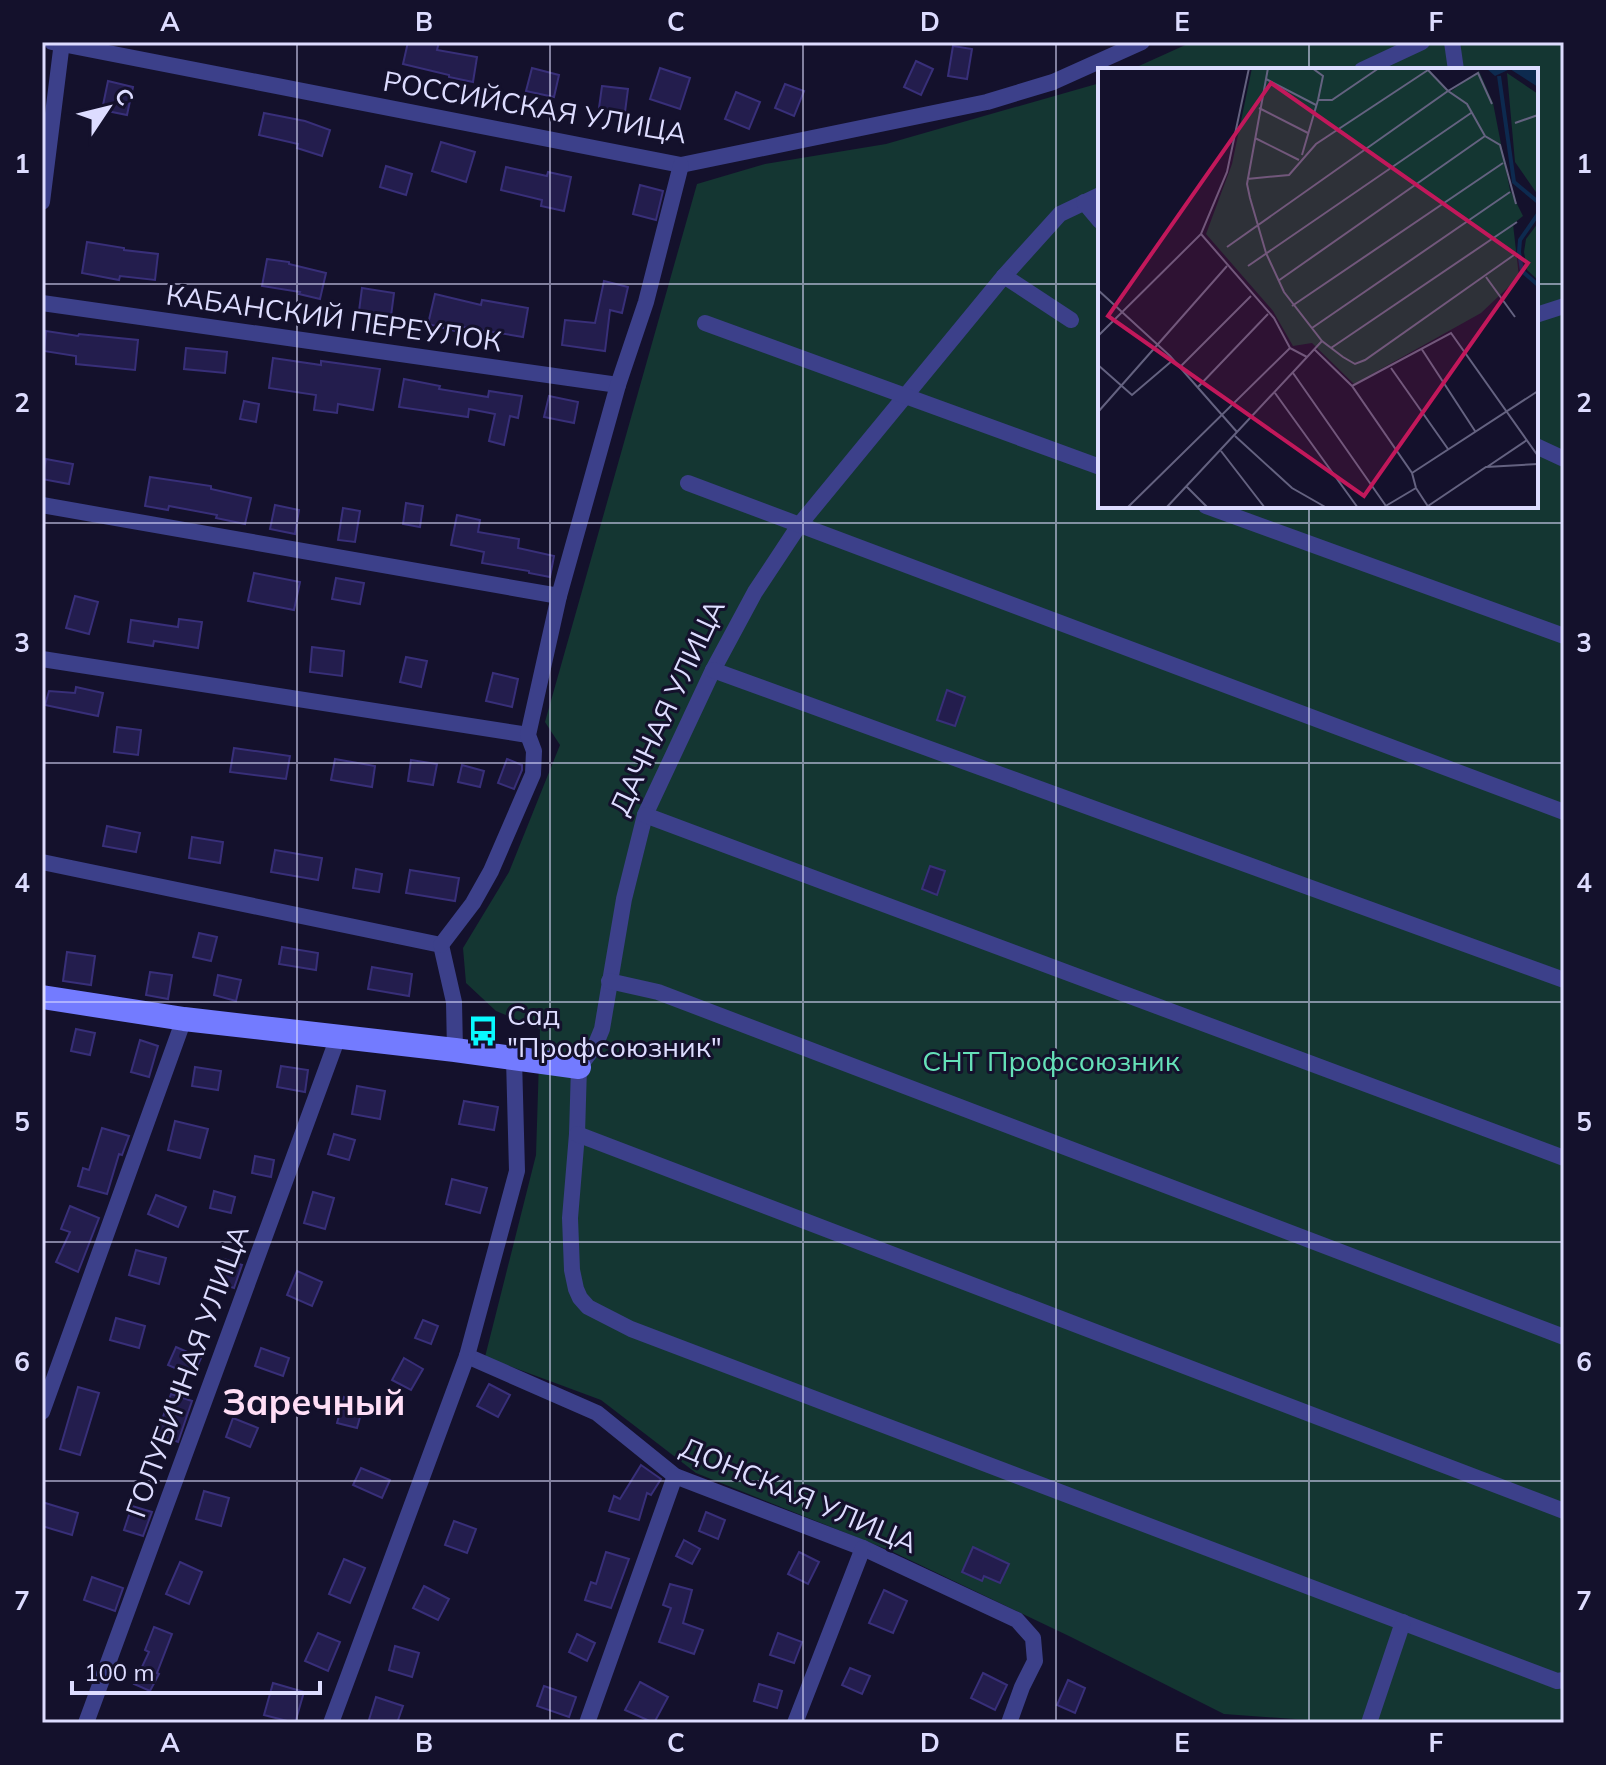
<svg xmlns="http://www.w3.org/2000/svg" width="1606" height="1765" font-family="Mulish,sans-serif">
<rect width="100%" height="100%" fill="#14112c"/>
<polygon fill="#143632" points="1192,42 1564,42 1564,1717 1558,1723 1351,1723 1224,1714 1071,1637 891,1551 696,1473 601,1400 485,1357 536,1155 540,1029 496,1011 466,983 463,948 509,872 560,745 545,722 697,184 765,164 886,144 1100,83 1100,506 1536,506 1536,70 1130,70"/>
<g fill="#231d4d" stroke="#382f79" stroke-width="2">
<polygon points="408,42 439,42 437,50 477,57 473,82 449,77 449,75 403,64"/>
<polygon points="953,46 972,49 967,79 948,76"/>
<polygon points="916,61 933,69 921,95 904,87"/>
<polygon points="532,68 559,75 554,97 526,91"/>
<polygon points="660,68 690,78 680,109 650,99"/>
<polygon points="108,81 133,87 127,115 102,110"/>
<polygon points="785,84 804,91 794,116 775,108"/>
<polygon points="602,86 628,89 625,112 599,108"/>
<polygon points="736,92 760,102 749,129 725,119"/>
<polygon points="264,113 305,121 330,130 322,156 297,148 298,144 259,135"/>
<polygon points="441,142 475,152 466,182 432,171"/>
<polygon points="386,166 412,174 406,195 380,187"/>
<polygon points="506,167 547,176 548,172 571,177 564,211 541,206 542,200 501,190"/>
<polygon points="640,185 663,191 656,220 633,214"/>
<polygon points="87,242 124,248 124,250 158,254 155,280 120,276 119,280 82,273"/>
<polygon points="267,259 289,262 289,264 326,273 320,299 299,294 300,292 262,286"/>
<polygon points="604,281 628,287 622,313 610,310 605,351 562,345 565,320 595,323"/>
<polygon points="362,288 394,293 391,316 359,311"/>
<polygon points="435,294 481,305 482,300 528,308 523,337 457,326 455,331 428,324"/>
<polygon points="46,331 78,336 79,334 138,340 135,370 76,364 76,356 44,351"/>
<polygon points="186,348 227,352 225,373 184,369"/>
<polygon points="273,358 321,365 321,361 380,369 373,410 338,404 337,413 314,410 316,395 269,388"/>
<polygon points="404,379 440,386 439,389 488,397 489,391 522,396 518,418 510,416 504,445 489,441 495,414 469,409 468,417 399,407"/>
<polygon points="549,396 578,402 574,423 544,417"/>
<polygon points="244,401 259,404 256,422 240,419"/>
<polygon points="46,459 73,464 69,484 42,479"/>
<polygon points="150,477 211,486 211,489 251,498 245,524 216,518 217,515 169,506 168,510 145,506"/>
<polygon points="406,503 423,506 420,527 403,524"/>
<polygon points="275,505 299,510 295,534 270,529"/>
<polygon points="343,508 360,511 355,542 338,540"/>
<polygon points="457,515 480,520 478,532 519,539 518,548 554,556 550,577 529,573 529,571 482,563 484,552 451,545"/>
<polygon points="254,573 300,582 294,610 248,601"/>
<polygon points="336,578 364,583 360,604 332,599"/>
<polygon points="75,596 98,602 89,634 66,628"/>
<polygon points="179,619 202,622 198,648 154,641 153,646 128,642 131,620 178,627"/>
<polygon points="312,647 344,651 342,676 310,672"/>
<polygon points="406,657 427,661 421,687 400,682"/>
<polygon points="493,673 518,679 512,707 486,701"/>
<polygon points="76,687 103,693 98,716 45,705 49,691 75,693"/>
<polygon points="947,690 965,697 955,726 937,720"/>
<polygon points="117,727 141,730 138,755 114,752"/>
<polygon points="234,748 290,756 286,779 230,772"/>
<polygon points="335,759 375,766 372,787 331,780"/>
<polygon points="507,759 522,765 522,770 514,789 498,783"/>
<polygon points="411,760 437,764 433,785 408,781"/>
<polygon points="462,765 484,771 480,787 458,782"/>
<polygon points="107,826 140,833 136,852 103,846"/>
<polygon points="192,837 223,842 220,863 189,858"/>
<polygon points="275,850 322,858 318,880 271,872"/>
<polygon points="930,866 945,871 937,895 922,889"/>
<polygon points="356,869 382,874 379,892 353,888"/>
<polygon points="410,870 459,878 455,901 406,893"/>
<polygon points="199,933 217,937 211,961 193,957"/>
<polygon points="282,947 318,953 316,970 279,964"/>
<polygon points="67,952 95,956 91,985 63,981"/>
<polygon points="372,967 412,974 409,996 368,989"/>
<polygon points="150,972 172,975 168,999 146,995"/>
<polygon points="218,975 241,980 236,1001 214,995"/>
<polygon points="76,1029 95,1033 90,1055 71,1051"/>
<polygon points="140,1040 158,1046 149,1077 131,1072"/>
<polygon points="281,1066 308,1070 305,1092 277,1087"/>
<polygon points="195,1067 221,1071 218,1090 192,1086"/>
<polygon points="357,1086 385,1091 380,1119 352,1114"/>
<polygon points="464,1101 498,1107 494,1130 459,1124"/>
<polygon points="175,1121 208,1129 200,1158 168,1150"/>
<polygon points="102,1128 129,1136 122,1155 119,1154 107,1194 78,1186 83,1168 89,1170"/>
<polygon points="334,1134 355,1140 349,1160 328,1154"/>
<polygon points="255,1156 274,1160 271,1177 252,1173"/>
<polygon points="452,1179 487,1188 480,1213 446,1204"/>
<polygon points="214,1191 235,1197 231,1213 210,1208"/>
<polygon points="313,1192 334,1198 325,1229 304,1223"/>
<polygon points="156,1195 186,1207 178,1227 148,1214"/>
<polygon points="70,1206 99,1218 78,1272 56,1262 70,1232 61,1229"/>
<polygon points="136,1250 166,1258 159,1284 129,1275"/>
<polygon points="224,1259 242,1265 234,1288 216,1282"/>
<polygon points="297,1271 322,1282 312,1306 287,1295"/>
<polygon points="116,1318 145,1326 139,1348 110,1340"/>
<polygon points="423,1320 438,1326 431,1344 415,1338"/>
<polygon points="176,1347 201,1358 193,1376 168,1365"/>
<polygon points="261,1348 289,1358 283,1376 255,1366"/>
<polygon points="404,1358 423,1369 411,1390 392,1380"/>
<polygon points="489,1384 510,1395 498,1417 477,1406"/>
<polygon points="78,1387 99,1393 80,1455 60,1449"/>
<polygon points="171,1394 192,1401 178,1442 157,1434"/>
<polygon points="344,1397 364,1403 357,1428 337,1423"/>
<polygon points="233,1418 258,1428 250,1447 226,1437"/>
<polygon points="641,1465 661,1479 651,1495 647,1493 639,1520 609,1511 614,1496 620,1499"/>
<polygon points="361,1468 390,1480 382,1498 353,1485"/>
<polygon points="204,1491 229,1498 221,1526 196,1519"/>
<polygon points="42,1502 78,1513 72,1535 42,1526"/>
<polygon points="132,1506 152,1512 143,1536 124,1530"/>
<polygon points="706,1512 725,1520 718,1539 699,1531"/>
<polygon points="454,1521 476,1529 467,1553 445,1545"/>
<polygon points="684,1540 700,1549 692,1564 676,1556"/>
<polygon points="973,1547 1009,1564 1000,1583 984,1576 982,1581 962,1572"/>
<polygon points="606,1552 629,1559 611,1608 585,1600 591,1582 596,1584"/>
<polygon points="799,1552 819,1562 808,1584 788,1574"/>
<polygon points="344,1559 365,1568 350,1603 329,1594"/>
<polygon points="180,1562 202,1572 189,1604 166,1594"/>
<polygon points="92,1577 123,1588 115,1611 84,1600"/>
<polygon points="670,1584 692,1590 683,1623 703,1630 694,1654 659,1642 671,1608 663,1605"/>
<polygon points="424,1586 449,1599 438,1620 413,1608"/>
<polygon points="884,1590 907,1601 893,1633 869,1623"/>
<polygon points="154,1627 172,1634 157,1673 159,1674 150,1691 134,1684 149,1652 145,1650"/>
<polygon points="318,1633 340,1642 328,1671 305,1661"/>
<polygon points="778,1633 802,1642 794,1663 770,1655"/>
<polygon points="577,1634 595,1643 587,1661 569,1652"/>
<polygon points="395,1646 419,1653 412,1677 389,1670"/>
<polygon points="850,1668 870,1676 862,1694 842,1685"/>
<polygon points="983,1673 1007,1685 995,1710 971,1698"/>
<polygon points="1068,1680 1085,1688 1075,1713 1057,1705"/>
<polygon points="640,1682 668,1697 654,1723 625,1710"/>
<polygon points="273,1683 304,1692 295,1723 264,1715"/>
<polygon points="759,1684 782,1691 777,1708 754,1701"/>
<polygon points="544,1686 576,1697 569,1717 537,1706"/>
<polygon points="376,1697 403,1706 397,1723 368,1723"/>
</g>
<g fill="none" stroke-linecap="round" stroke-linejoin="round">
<g stroke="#3c408a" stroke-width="16">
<polyline points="52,42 681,165 987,102 1053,82 1142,42"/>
<polyline points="1452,42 1456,70"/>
<polyline points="1362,70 1422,42"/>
<polyline points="1100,195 1060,214 1004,276 800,524 755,592 713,670 645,815 624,899 602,1029 595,1046 579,1067 577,1134 570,1218 572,1270 576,1289 580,1298 588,1307 631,1329 1557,1681 1564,1680"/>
<polyline points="42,202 62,42"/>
<polyline points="1084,202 1100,221"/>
<polyline points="1004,276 1071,320"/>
<polyline points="42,303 618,385"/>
<polyline points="1536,315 1564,306"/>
<polyline points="705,323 1100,467"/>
<polyline points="1536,446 1564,459"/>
<polyline points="688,483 1564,812"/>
<polyline points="42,505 559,596"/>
<polyline points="1206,506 1564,636"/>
<polyline points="42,659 528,735"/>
<polyline points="713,670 1564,980"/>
<polyline points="645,815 1564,1158"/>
<polyline points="42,862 441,945 454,1002 455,1050"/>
<polyline points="441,945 473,903 491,871 533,774 534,751 528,735 559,596 618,385 646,302 681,165"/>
<polyline points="609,981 658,992 1564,1337"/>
<polyline points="577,1134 1564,1511"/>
<polyline points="467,1356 597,1413 675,1476 863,1548 1017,1620 1033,1638 1035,1661 1022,1687 1009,1723"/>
<polyline points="42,1412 184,1019"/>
<polyline points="86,1723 338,1037"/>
<polyline points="331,1723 467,1356 517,1171 514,1059"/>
<polyline points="587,1723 675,1476"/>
<polyline points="795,1723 863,1548"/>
<polyline points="1369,1723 1403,1622"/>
</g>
<polyline stroke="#737bff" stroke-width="24" points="42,997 184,1019 455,1050 579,1067"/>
</g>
<path fill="none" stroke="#dddcff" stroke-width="2" stroke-opacity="0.55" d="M 297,42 L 297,1723M 550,42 L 550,1723M 803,42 L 803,1723M 1056,42 L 1056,1723M 1309,42 L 1309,70M 42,284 L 1100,284M 1536,284 L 1564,284M 1309,506 L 1309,1723M 42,523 L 1564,523M 42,763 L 1564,763M 42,1002 L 1564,1002M 42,1242 L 1564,1242M 42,1481 L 1564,1481"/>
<defs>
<g id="bus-bare" transform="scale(2.4)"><path d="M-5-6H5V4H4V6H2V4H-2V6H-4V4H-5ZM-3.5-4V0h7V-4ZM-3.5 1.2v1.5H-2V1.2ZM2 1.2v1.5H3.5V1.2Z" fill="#08faff" stroke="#14112c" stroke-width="2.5" paint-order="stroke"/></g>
</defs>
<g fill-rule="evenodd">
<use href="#bus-bare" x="483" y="1031"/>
</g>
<g text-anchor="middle" stroke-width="6" stroke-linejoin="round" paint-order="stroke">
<g font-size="28" fill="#dddcff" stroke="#14112c">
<text transform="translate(535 107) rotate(10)" y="10">РОССИЙСКАЯ УЛИЦА</text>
<text transform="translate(334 318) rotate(8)" y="10">КАБАНСКИЙ ПЕРЕУЛОК</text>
<text transform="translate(667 707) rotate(-65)" y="10">ДАЧНАЯ УЛИЦА</text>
<text transform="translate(187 1371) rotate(-70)" y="10">ГОЛУБИЧНАЯ УЛИЦА</text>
<text transform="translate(799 1495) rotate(23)" y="10">ДОНСКАЯ УЛИЦА</text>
</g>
<g font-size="28" fill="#dddcff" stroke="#14112c" text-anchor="start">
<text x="507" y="1025">Сад<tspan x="507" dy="32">"Профсоюзник"</tspan></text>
</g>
<g font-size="28" fill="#65e1b8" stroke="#14112c">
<text x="1051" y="1071">СНТ Профсоюзник</text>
</g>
<g font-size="36" font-weight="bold" fill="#ffdef6" stroke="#14112c">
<text x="314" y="1415">Заречный</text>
</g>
</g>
<g transform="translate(1098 68)">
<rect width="440" height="440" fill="#14112c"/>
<path d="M 154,0 L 329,0 L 352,24 L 381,3 L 395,35 L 412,122 L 425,148 L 415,156 L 421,209 L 383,245 L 256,316 L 214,275 L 195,278 L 175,243 L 108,166 L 134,96 ZM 409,5 L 440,26 L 440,127 L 417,94 ZM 440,155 L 440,212 L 429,202 L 426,184 L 428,171 Z" fill="#143632"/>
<path d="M 388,0 L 440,0 L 440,19 L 412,1 L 397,8 Z" fill="#0d2a4f"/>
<path fill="none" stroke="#0d2a4f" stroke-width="4" d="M 401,8 L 416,114 L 440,134M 440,146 L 422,172 L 421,184 L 424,203 L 440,217"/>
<path fill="none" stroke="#646280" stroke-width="2" d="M 170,0 L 149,116 L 152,130 L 168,185 L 186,224 L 224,273 L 245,289 L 257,296 L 267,292 L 416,187M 214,0 L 225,8 L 220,32M 329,1 L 350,23 L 380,5 L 394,36M 168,11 L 218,37M 161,40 L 210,65M 417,55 L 440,47M 157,70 L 201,92M 204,87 L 220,32 L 234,32 L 281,0M 149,111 L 191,107 L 218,76 L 330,2M 103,166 L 176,250 L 192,280M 129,179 L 350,23 L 369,36 L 387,68 L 402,77 L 418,136M 150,198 L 373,45M 388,209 L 417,249M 180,213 L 387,68M 0,222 L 72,288 L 139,364M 194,238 L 405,95M 214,260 L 412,124M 0,268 L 103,166 L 129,104 L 151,0M 233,280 L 419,154M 323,280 L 377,363M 216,281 L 254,318 L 314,405 L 318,420M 0,297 L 34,327 L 75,292M 81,300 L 153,228M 293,300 L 350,381M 195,305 L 288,438M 254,318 L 353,265 L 440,388M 100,319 L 170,246M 177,325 L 260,440M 0,344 L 129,198M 137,368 L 194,420 L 229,440M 123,383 L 167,440M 389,399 L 429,372M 314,405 L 440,323M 88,418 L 110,440M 330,438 L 388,399 L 440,396M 286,439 L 318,420 L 331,440M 29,440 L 192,280 L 209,289M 68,440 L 224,273"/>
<path fill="#c2185b" fill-opacity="0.15" stroke="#c2185b" stroke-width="4" d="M 173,15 L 430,195 L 266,428 L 10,248 Z"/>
<rect width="440" height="440" fill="none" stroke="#dddcff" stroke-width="4"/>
</g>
<rect width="1606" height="1765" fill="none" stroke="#14112c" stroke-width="88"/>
<g transform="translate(108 108) rotate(55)" stroke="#14112c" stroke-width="6" paint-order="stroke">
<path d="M0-6L14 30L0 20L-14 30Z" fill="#dddcff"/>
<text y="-12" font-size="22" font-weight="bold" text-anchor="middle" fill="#dddcff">С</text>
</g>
<path d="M72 1681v12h248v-12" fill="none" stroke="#dddcff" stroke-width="4"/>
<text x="84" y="1681" font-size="24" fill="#dddcff" stroke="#14112c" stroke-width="6" paint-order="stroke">100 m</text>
<rect x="44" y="44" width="1518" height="1677" fill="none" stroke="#dddcff" stroke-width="3"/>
<g font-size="26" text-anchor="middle" font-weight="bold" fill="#dddcff">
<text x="170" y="31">A</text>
<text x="424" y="31">B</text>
<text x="676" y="31">C</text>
<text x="930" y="31">D</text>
<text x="1182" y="31">E</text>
<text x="1436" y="31">F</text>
<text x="22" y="173">1</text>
<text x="1584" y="173">1</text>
<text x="22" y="412">2</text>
<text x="1584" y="412">2</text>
<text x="22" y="652">3</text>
<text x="1584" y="652">3</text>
<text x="22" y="892">4</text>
<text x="1584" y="892">4</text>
<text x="22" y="1131">5</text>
<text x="1584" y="1131">5</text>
<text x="22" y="1371">6</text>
<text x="1584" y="1371">6</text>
<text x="22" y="1610">7</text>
<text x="1584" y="1610">7</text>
<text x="170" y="1752">A</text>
<text x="424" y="1752">B</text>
<text x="676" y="1752">C</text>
<text x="930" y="1752">D</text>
<text x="1182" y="1752">E</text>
<text x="1436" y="1752">F</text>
</g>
</svg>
